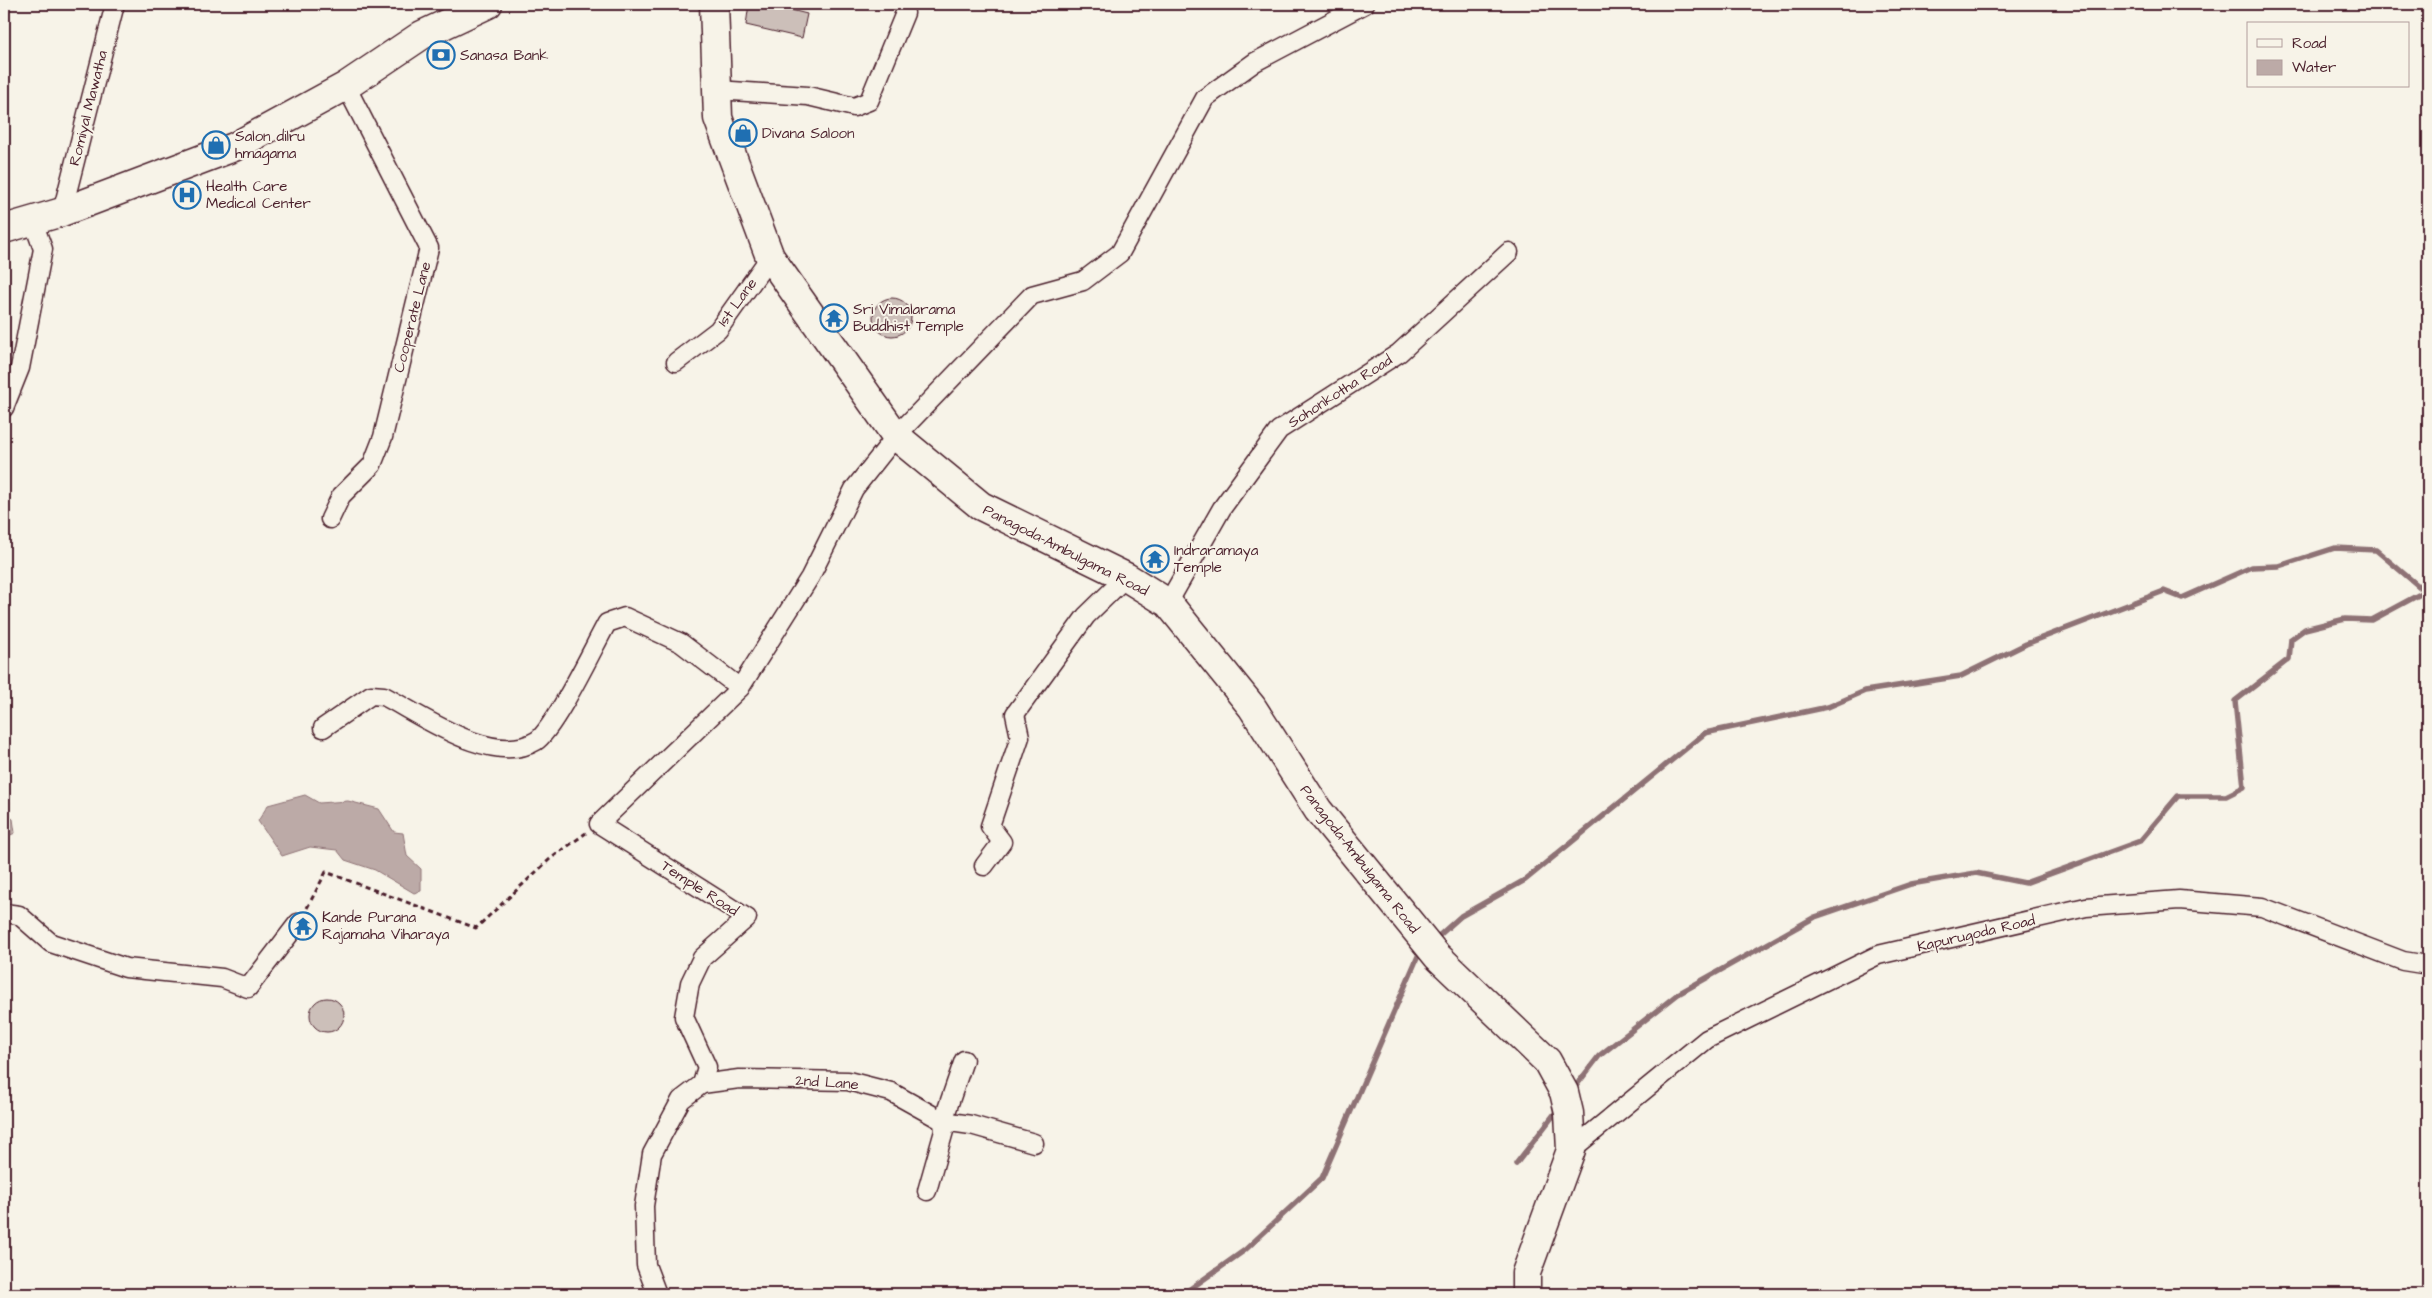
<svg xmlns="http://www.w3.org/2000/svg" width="2432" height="1298" font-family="'Architects Daughter',sans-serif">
<rect width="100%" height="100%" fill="#f7f3e8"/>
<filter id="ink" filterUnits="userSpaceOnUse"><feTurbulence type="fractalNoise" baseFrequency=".02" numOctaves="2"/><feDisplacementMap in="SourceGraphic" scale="10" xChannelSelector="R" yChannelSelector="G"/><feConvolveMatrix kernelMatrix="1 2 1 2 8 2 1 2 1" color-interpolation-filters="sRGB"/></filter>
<g filter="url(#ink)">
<g fill="#bcaaa7" stroke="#8e7275">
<polygon points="305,795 319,803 348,801 379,809 394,832 403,833 407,856 421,869 421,891 414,893 375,870 345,860 337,850 310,847 282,856 258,821 268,805"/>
<polygon points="4,802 10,802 4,814 13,819 15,833 4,838"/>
</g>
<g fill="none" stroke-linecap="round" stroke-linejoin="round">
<g stroke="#8e7275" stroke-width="5.5">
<polyline points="1433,941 1461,916 1525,880 1705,733 1828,707 1865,691 1961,676 2026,644 2164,591 2182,598 2252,567 2279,566 2335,548 2376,550 2428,594"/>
<polyline points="1572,1091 1599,1056 1678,994 1815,917 1911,884 1976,873 2025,883 2140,841 2178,796 2226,796 2244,787 2235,701 2289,659 2291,639 2305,629 2345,619 2372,620 2424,592"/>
<polyline points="1516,1164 1559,1108"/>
<polyline points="1183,1294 1245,1250 1322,1178 1418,956 1423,951"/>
</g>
</g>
<g fill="#ccbfb9" stroke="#4a1f2b">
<polygon points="749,4 767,4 807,14 802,38 746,25"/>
<circle cx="892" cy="317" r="19"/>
<circle cx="327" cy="1015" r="17"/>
</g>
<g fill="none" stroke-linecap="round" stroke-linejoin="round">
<g stroke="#4a1f2b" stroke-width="21">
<g id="minor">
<polyline points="717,90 808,96 854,107 869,101 905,13"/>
<polyline points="62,212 115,4"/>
<polyline points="676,362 718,330 770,257"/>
<polyline points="4,408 20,368 43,249 32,219"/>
<polyline points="330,519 341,496 372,465 383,437 429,248 346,86"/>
<polyline points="1168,603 1222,508 1279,430 1399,353 1509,252"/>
<path d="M 323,728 L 371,695 L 384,696 C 422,716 493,767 536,741 C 554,730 594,646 607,623 L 625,617 L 681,643 L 740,688"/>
<polyline points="984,866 1002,842 990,826 1020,737 1015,714 1086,616 1126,577"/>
<polyline points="4,913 19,915 51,943 126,968 222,978 248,988 298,923"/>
<polyline points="702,1084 739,1079 848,1081 891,1092 943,1121 971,1125 1034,1143"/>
<polyline points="1571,1150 1707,1039 1878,955 2086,907 2179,900 2262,907 2403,961 2428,965"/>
<polyline points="927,1191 944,1131 943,1121 964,1060"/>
<polyline points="657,1294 646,1265 644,1206 652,1154 681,1100 702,1084 707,1067 684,1017 690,983 702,958 747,918 599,824 740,688 810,577 854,489 896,436 1032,295 1083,281 1120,253 1205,98 1255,62 1365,4"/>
</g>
</g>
<g stroke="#4a1f2b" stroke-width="31">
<g id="primary">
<polyline points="714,4 718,118 770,257 896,436 981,506 1126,577 1168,603 1252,707 1318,810 1437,956 1547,1061 1564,1092 1569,1113 1571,1150 1526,1273 1526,1294"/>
<polyline points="4,229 62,212 234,147 346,86 422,35 488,4"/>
</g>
</g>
<polyline stroke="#4a1f2b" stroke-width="3" stroke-dasharray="5 4" stroke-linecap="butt" points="307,908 326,872 476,928 550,859 586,833"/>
<use href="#minor" stroke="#f7f3e8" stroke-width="18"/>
<use href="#primary" stroke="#f7f3e8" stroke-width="28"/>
</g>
</g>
<defs>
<g id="bank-ring" transform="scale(1.4375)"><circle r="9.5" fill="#f7f3e8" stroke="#1f6fb2" stroke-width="1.5"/><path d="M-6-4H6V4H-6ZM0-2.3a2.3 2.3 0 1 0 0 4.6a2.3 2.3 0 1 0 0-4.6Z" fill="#1f6fb2"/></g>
<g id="shop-ring" transform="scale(1.4375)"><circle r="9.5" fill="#f7f3e8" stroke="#1f6fb2" stroke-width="1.5"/><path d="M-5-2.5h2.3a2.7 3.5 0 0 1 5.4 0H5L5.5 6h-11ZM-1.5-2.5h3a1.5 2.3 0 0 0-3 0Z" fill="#1f6fb2"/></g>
<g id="hospital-ring" transform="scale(1.4375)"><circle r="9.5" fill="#f7f3e8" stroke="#1f6fb2" stroke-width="1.5"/><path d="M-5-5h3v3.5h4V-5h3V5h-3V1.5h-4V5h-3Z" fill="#1f6fb2"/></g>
<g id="temple-ring" transform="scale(1.4375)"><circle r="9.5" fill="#f7f3e8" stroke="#1f6fb2" stroke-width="1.5"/><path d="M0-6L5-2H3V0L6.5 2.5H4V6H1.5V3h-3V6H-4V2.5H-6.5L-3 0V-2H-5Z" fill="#1f6fb2"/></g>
</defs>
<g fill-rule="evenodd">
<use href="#bank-ring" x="441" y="55"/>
<use href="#shop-ring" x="743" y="133"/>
<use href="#shop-ring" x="216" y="145"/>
<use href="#hospital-ring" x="187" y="195"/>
<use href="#temple-ring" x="834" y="318"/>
<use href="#temple-ring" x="1155" y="559"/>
<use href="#temple-ring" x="303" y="926"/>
</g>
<g text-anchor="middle" stroke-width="4" stroke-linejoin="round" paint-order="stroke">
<g font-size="15" fill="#4a1f2b" stroke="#f7f3e8" text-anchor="start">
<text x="460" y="60">Sanasa Bank</text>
<text x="762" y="138">Divana Saloon</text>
<text x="235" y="141">Salon dilru<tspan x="235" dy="17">hmagama</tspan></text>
<text x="206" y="191">Health Care<tspan x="206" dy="17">Medical Center</tspan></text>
<text x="853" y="314">Sri Vimalarama<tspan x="853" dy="17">Buddhist Temple</tspan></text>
<text x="1174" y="555">Indraramaya<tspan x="1174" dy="17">Temple</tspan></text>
<text x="322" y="922">Kande Purana<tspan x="322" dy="17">Rajamaha Viharaya</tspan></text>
</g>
<g font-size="15" fill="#4a1f2b" stroke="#f7f3e8">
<text transform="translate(88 108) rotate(-76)" y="5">Romiyal Mawatha</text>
<text transform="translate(737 302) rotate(-54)" y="5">1st Lane</text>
<text transform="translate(412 317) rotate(-76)" y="5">Cooperate Lane</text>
<text transform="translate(1340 391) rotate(-33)" y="5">Sohonkotha Road</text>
<text transform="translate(1066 550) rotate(27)" y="5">Panagoda-Ambulgama Road</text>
<text transform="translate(1360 859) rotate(52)" y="5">Panagoda-Ambulgama Road</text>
<text transform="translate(700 888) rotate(33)" y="5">Temple Road</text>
<text transform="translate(1976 933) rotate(-13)" y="5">Kapurugoda Road</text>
<text transform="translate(827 1082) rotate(4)" y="5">2nd Lane</text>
</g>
</g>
<rect width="2432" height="1298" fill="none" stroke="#f7f3e8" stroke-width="20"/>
<rect x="10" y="10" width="2412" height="1278" fill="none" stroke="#4a1f2b" stroke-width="2" filter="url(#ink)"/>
<rect x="2247" y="22" width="162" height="65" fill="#f7f3e8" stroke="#b29e9c"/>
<rect x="2257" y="39" width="25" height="8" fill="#f7f3e8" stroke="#b29e9c"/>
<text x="2292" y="48" font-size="15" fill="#4a1f2b">Road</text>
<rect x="2257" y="60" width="25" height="15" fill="#bcaaa7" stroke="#b29e9c"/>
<text x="2292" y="72" font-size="15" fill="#4a1f2b">Water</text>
</svg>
